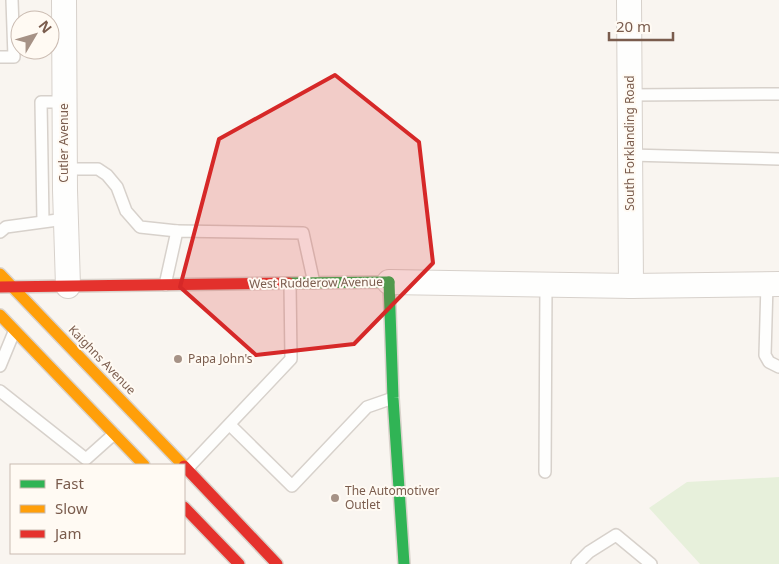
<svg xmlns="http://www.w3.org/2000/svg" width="779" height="564" font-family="'Noto Sans',sans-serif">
<rect width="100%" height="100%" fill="#f9f5f0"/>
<polygon fill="#e7f0db" points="779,477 779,564 700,564 649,508 687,482"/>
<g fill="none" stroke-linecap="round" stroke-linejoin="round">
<g stroke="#d7d1cb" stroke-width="14">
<g id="lane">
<polyline points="0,57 14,57 12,0"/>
<polyline points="630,95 779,94"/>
<polyline points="630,155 779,159"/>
<polyline points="65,169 98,169 107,175 117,187 126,211 140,227 177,231"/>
<polyline points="43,221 41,102 64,102"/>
<polyline points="0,232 6,227 65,219"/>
<polyline points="767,284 765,355 769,362 779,367"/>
<polyline points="165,285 177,231 303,233 314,283"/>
<polyline points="0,366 14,332"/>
<polyline points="0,391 86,459 114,434"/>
<polyline points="230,425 292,486 367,407 393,398"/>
<polyline points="187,469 291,359 290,284"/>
<polyline points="545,472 546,285"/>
<polyline points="577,564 589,552 616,535 651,564"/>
</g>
</g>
<g stroke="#d7d1cb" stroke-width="26">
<g id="street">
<polyline points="64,0 65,190 68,286"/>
<polyline points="629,0 631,286"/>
<polyline points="389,282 631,286 779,284"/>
</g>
</g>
<g stroke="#d9d2cb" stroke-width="14">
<g id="fast">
<polyline points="389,282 393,398 404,564"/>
<polyline points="289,283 389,282"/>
</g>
</g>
<g stroke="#d9d2cb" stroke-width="14">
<g id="slow">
<polyline points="0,274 183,465"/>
<polyline points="0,315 144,465"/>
</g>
</g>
<g stroke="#d9d2cb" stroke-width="14">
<g id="jam">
<polyline points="0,287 289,283"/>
<polyline points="184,466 277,564"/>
<polyline points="184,507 239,564"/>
</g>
</g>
<use href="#lane" stroke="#fefefd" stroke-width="11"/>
<use href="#street" stroke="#fefefd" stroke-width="24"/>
<use href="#fast" stroke="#30b455" stroke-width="11"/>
<use href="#slow" stroke="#ff9f0a" stroke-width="11"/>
<use href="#jam" stroke="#e5322d" stroke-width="11"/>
</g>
<path fill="#d62828" fill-opacity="0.2" stroke="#d62828" stroke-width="4" stroke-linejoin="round" d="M 335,75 L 419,142 L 433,263 L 354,344 L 256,355 L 180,287 L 219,139 Z"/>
<g fill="#a69286" stroke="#fffaf3" stroke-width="2">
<circle cx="178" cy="359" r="5"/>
<circle cx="335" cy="498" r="5"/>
</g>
<g text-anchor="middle" stroke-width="4" stroke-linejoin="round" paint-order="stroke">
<g font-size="12" fill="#7a5c4d" stroke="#fffaf3">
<text transform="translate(64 143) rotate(-90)" y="4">Cutler Avenue</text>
<text transform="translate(630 143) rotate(-90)" y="4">South Forklanding Road</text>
<text transform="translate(316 283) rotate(-1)" y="4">West Rudderow Avenue</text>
<text transform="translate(102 360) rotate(46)" y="4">Kaighns Avenue</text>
</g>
<g font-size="12" fill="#7a5c4d" stroke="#fffaf3" text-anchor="start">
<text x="188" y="363">Papa John's</text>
<text x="345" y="495">The Automotiver<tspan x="345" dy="14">Outlet</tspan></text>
</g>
</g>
<rect x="10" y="464" width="175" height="90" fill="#fffaf3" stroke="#cabbb1"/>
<rect x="20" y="480" width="25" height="8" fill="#30b455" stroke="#cabbb1"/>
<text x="55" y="489" font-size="15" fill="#7a5c4d">Fast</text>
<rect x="20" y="505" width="25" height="8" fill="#ff9f0a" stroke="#cabbb1"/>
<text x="55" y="514" font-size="15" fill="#7a5c4d">Slow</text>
<rect x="20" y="530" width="25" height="8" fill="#e5322d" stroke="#cabbb1"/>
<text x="55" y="539" font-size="15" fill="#7a5c4d">Jam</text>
<g transform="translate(35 35) rotate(52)"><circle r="24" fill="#fffaf3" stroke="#cabbb1"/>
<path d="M0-4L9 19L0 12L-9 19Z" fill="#a69286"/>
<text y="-8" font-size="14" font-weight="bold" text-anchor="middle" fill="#7a5c4d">N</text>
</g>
<path d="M609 32v8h64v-8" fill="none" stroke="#7a5c4d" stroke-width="2.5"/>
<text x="616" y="32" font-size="15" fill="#7a5c4d" stroke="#fffaf3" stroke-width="4" paint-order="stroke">20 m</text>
</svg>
